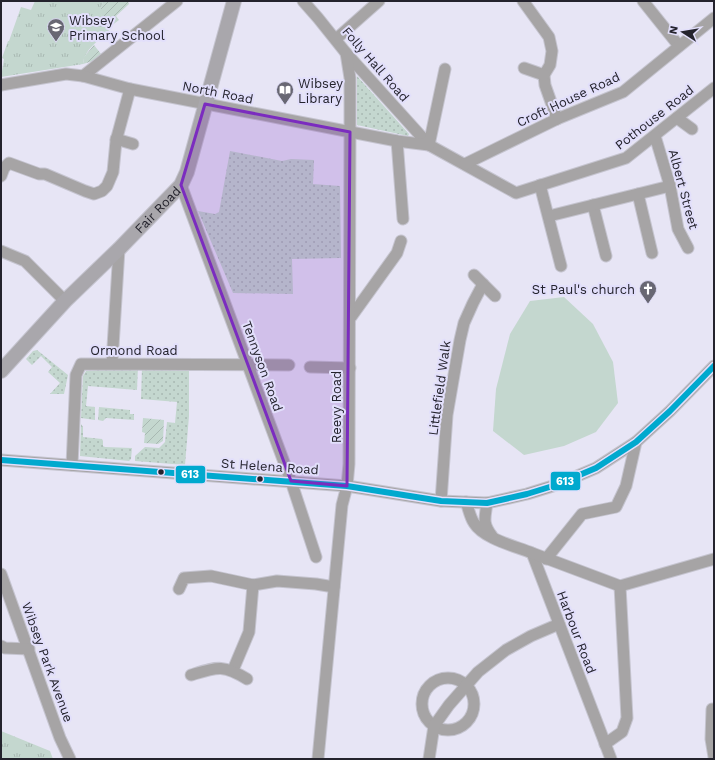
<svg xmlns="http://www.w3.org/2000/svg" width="715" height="760" font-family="'Work Sans',sans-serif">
<defs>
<pattern id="grass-dots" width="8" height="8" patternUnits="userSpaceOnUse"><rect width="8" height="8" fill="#c4d7cf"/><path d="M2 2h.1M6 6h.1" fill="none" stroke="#a8b8b2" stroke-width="1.8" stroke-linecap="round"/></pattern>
<pattern id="park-tufts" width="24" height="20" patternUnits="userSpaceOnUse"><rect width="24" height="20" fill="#c4d7cf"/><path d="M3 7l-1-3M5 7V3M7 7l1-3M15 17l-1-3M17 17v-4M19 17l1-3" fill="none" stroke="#a8b8b2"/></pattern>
<pattern id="garden-furrows" width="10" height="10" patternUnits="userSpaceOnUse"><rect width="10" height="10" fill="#c4d7cf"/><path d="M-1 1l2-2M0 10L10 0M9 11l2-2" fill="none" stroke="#a8b8b2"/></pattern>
</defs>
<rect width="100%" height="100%" fill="#e7e5f5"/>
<g fill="url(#grass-dots)">
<polygon points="357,76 409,134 408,136 357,125"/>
<polygon points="230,151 282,161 291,159 314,160 313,184 340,186 341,258 292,259 293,294 233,293 198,211 215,214 219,212"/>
<polygon points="37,350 68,375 64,394 50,394 60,383 48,372 52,367 41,356 32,365 26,359 33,351"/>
<polygon points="138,366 137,390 88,386 86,406 95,407 95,420 81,418 83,376 86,371"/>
<polygon points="189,366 189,416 185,465 135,461 135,456 145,447 159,448 165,442 167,422 175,423 177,402 141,399 142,367"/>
<polygon points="99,407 130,410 130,414 134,414 134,420 106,418 103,421 98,420"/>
<polygon points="81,424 83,427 83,437 102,439 103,441 103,446 105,447 132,448 131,459 129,461 80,456"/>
</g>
<g fill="url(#park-tufts)">
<path d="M 35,1 L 103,1 C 99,13 102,22 109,31 C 99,40 84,50 83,64 L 1,77 L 4,59 L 2,58 L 8,41 L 9,41 L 21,7 L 31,10 Z"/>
<polygon points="1,731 50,751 53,759 1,759"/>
</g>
<g fill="url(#garden-furrows)">
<path d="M 103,1 L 128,1 L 129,4 L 116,16 L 119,20 L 107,29 C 101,20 99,11 103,1 Z"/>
<polygon points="94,45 101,54 93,61 83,64 84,57"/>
<polygon points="143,418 164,420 163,441 158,444 144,443 145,433 142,432"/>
</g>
<g fill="#c4d7cf">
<polygon points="68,1 89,1 83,18 65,12"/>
<polygon points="564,297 593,324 613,362 618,403 596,432 564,446 524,455 493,431 496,389 510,334 530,301"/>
</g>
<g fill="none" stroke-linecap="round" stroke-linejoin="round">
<g stroke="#c5c4cf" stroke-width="13">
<g id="minor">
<polyline points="303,1 318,18 346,53 429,145 516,193 626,158 714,88"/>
<polyline points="523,1 549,37 552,51 550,65 544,75 545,85 557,119"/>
<polyline points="643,1 679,46"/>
<polyline points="336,39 379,1"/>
<polyline points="524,68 544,75"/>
<polyline points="83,76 177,1"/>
<polyline points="1,85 66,74 83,76 130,89 397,141 429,145 445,69"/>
<polyline points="677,118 692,129"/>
<polyline points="655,136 670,186 678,229 688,248"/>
<polyline points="116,139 133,144"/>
<polyline points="397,141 403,219"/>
<polyline points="465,164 557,119 623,92 714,18"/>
<polyline points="1,176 4,168 9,163 39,174 45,174 85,191 94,194 102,191 107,186 113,172 116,141 130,89"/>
<polyline points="181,185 291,481 316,557"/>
<polyline points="540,185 561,266"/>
<polyline points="638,194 652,253"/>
<polyline points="593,205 606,256"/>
<polyline points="549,216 670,186"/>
<polyline points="1,251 25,261 65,301"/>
<polyline points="474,275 495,296"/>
<polyline points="351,317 397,253 401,241"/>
<polyline points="112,363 119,249"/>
<polyline points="310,367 350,368"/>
<polyline points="1,460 347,486 441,501 487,503 527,494 556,485 596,468 636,442 670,411 714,366"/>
<polyline points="72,465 76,375 81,364 289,365"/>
<polyline points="441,501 447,415 460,340 464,323 473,303 483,284"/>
<path d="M 466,502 C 469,510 470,517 474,523 C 484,539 515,546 532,553 L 611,759"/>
<path d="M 487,503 C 485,518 482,523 492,536"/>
<polyline points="532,553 620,586 714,559"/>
<polyline points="546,559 582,514 616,507 626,486 636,442"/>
<polyline points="1,574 60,738 70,759"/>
<polyline points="179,589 184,578 211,576 253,585 277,581 316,584 334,587"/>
<polyline points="1,646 5,648 29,649"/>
<polyline points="233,670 249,632 253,585"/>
<path d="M 191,675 C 217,667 223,664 247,679"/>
<circle cx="448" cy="704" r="26"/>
<polyline points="712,709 711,739 714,757"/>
<polyline points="605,744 622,732 627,718 620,586"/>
<polyline points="318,759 342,505 347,486 349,464 350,132 350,78 346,53"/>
<polyline points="429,759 434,726 449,705 478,672 506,650 531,636 559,624"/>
</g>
</g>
<g stroke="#c5c4cf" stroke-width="16">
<g id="major">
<path id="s1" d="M 1,371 L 65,301 L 119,249 L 181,185 L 187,172 L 234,1"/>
</g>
</g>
<use href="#minor" stroke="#a6a4a5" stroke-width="11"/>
<use href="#major" stroke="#a9a7ac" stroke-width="14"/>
<g stroke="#e2dffb" stroke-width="9">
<polyline id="bus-1" points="1,460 347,486 441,501 487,503 527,494 556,485 596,468 636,442 670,411 714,366"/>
</g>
<use href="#bus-1" stroke="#00a9ce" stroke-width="6"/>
</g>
<path fill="#7b2cbf" fill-opacity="0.2" stroke="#7b2cbf" stroke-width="3" stroke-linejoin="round" d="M 205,104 L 350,132 L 347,486 L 291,481 L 248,365 L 181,185 Z"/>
<defs>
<g id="school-pin" transform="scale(0.9)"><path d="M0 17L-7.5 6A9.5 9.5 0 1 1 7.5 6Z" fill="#686773" stroke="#e2dffb"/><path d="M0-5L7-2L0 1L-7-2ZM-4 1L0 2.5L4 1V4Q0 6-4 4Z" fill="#fff"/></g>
<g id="library-pin" transform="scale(0.9)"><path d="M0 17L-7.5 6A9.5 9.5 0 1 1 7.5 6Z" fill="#686773" stroke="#e2dffb"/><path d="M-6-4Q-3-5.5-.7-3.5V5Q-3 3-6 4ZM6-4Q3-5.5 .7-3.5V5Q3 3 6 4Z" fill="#fff"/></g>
<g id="church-pin" transform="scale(0.9)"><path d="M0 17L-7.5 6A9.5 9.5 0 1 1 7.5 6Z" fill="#686773" stroke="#e2dffb"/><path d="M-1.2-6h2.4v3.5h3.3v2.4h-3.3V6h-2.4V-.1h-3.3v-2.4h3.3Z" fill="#fff"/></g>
</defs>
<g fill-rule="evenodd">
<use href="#school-pin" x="56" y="27"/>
<use href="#library-pin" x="285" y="90"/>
<use href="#church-pin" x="648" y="289"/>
</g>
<g fill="#24232d" stroke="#e2dffb" stroke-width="1.5">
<circle cx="161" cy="472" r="3.5"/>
<circle cx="260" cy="479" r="3.5"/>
</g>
<g text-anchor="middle" stroke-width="4" stroke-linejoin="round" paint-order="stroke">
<g font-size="13" fill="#24232d" stroke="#e2dffb" text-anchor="start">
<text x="69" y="25">Wibsey<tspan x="69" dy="15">Primary School</tspan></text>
<text x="298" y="88">Wibsey<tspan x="298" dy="15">Library</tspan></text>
<text x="635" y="294" text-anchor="end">St Paul's church</text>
</g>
<g font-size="13" fill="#24232d" stroke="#e2dffb">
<text transform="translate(376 64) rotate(49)" y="5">Folly Hall Road</text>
<text transform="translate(218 92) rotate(11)" y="5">North Road</text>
<text transform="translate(568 99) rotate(-25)" y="5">Croft House Road</text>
<text transform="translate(654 117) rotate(-38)" y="5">Pothouse Road</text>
<text transform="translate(684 189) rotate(75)" y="5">Albert Street</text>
<text dy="5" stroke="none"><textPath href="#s1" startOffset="225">Fair Road</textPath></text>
<text x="134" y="355">Ormond Road</text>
<text transform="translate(263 366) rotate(70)" y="5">Tennyson Road</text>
<text transform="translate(439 388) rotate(-82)" y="5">Littlefield Walk</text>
<text transform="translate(336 407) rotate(-90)" y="5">Reevy Road</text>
<text transform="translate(270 466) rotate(4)" y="5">St Helena Road</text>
<text transform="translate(577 632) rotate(69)" y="5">Harbour Road</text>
<text transform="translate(48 662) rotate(70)" y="5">Wibsey Park Avenue</text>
</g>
</g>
<g stroke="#e2dffb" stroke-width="1.5">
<rect x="175" y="465" width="31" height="19" rx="4" fill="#00a9ce"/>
<rect x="550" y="471" width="31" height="20" rx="4" fill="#00a9ce"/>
</g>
<g font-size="11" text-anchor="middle" font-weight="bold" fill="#fff">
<text x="190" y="478">613</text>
<text x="565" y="485">613</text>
</g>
<rect width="715" height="760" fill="none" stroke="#24232d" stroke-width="4"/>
<g transform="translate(683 32) rotate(282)" stroke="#e2dffb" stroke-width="3" paint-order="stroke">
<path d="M0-3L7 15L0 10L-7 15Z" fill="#24232d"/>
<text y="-6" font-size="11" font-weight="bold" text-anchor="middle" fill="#24232d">N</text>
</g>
</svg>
